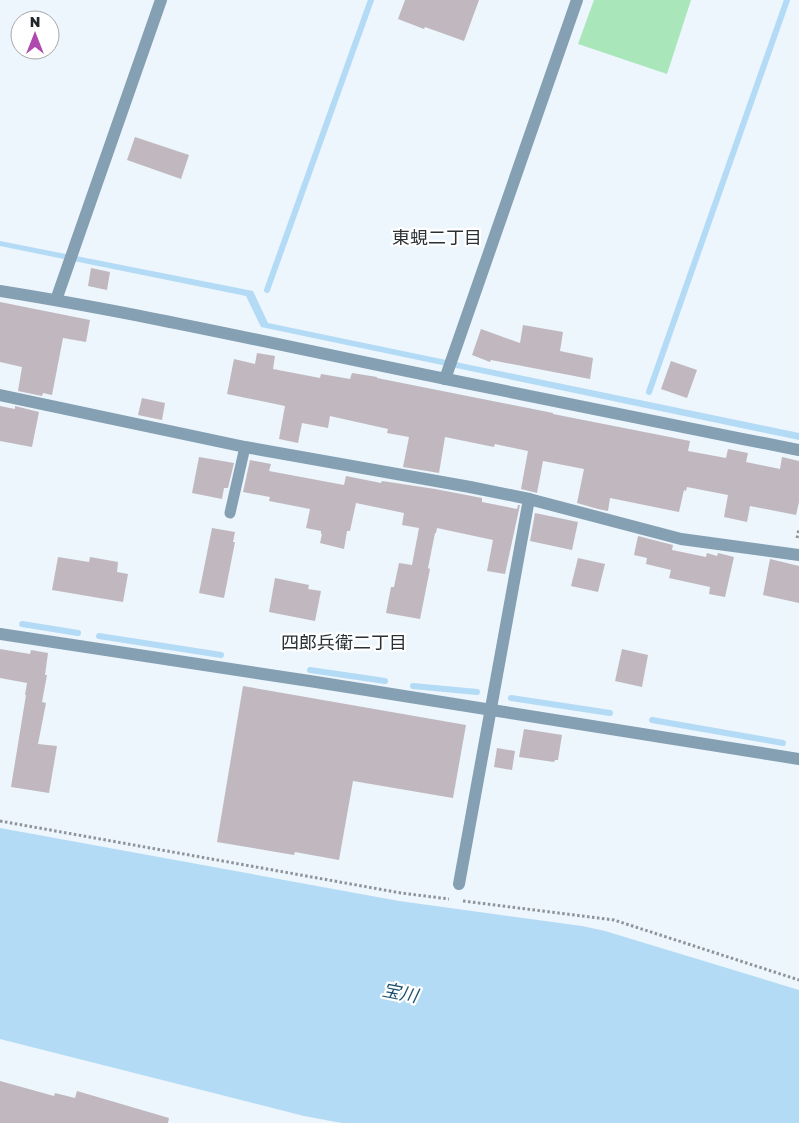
<svg xmlns="http://www.w3.org/2000/svg" width="799" height="1123" font-family="'Golos Text','Noto Sans JP',sans-serif">
<rect width="100%" height="100%" fill="#edf5fd"/>
<polygon fill="#a9e7bb" points="594,0 691,0 667,74 578,44"/>
<g fill="#b3dbf5">
<polygon points="0,241 253,291 268,323 799,433 799,440 261,327 246,296 0,246"/>
<polygon points="0,828 399,901 582,926 605,931 799,990 799,1123 342,1123 304,1116 0,1039"/>
</g>
<g fill="none" stroke-linecap="round" stroke-linejoin="round">
<g stroke="#b3dbf5" stroke-width="6">
<polyline points="267,290 371,0"/>
<polyline points="649,392 787,0"/>
<polyline points="22,624 78,633"/>
<polyline points="99,636 221,655"/>
<polyline points="310,670 385,681"/>
<polyline points="413,686 477,692"/>
<polyline points="511,698 610,713"/>
<polyline points="652,720 783,743"/>
</g>
</g>
<g fill="#c0b8be">
<polygon points="405,0 479,0 464,41 425,27 424,29 398,19"/>
<polygon points="135,137 189,155 181,179 127,160"/>
<polygon points="91,268 110,272 107,290 88,286"/>
<polygon points="0,302 90,320 86,342 63,338 52,395 43,393 42,396 18,391 22,367 0,362"/>
<polygon points="523,325 563,332 560,351 593,358 590,379 491,360 490,362 472,355 481,329 520,343"/>
<polygon points="257,353 275,356 273,369 320,378 321,374 350,379 352,373 377,377 377,378 553,413 553,414 690,441 688,451 726,458 728,449 748,453 746,462 780,469 782,457 799,461 799,502 796,515 750,506 747,522 724,517 728,495 687,487 686,491 684,490 679,512 610,498 608,511 598,509 577,503 584,469 543,461 537,493 521,489 528,451 495,444 494,447 445,437 439,473 403,467 409,437 387,433 388,429 330,416 328,428 302,423 298,443 279,439 285,406 227,394 234,359 255,364"/>
<polygon points="671,361 697,370 687,398 661,389"/>
<polygon points="142,398 165,403 162,420 138,415"/>
<polygon points="0,406 15,409 15,406 39,412 32,447 0,441"/>
<polygon points="199,457 234,463 228,488 224,488 222,499 192,493"/>
<polygon points="250,460 271,464 269,471 344,485 346,476 381,483 382,481 435,489 482,498 482,502 517,509 518,505 520,505 505,574 487,571 493,540 437,528 436,533 435,533 428,568 430,569 420,619 386,613 391,587 394,587 399,563 412,565 419,528 402,525 404,513 356,503 350,531 347,531 344,549 320,543 322,534 321,534 321,531 306,528 310,509 269,501 270,497 243,492"/>
<polygon points="535,513 578,522 572,550 530,541"/>
<polygon points="212,528 235,532 233,542 235,542 224,598 199,593"/>
<polygon points="638,536 673,545 672,550 706,557 707,553 717,556 718,553 734,557 725,597 709,594 710,587 669,578 671,570 646,564 647,558 634,555"/>
<polygon points="58,557 89,562 90,557 118,562 117,572 128,574 123,602 52,590"/>
<polygon points="578,558 605,564 598,592 571,586"/>
<polygon points="770,559 799,566 799,603 763,595"/>
<polygon points="275,578 309,585 308,589 321,591 315,621 269,612"/>
<polygon points="0,649 30,654 31,650 48,653 45,675 47,675 42,702 46,703 38,744 57,746 49,793 11,787 26,695 25,695 27,683 0,678"/>
<polygon points="622,649 648,655 642,687 615,681"/>
<polygon points="243,686 466,725 453,798 353,781 339,860 295,852 294,855 217,842"/>
<polygon points="524,729 562,735 558,760 555,760 554,762 519,757"/>
<polygon points="497,748 515,751 512,770 494,767"/>
<polygon points="0,1081 54,1096 55,1093 75,1098 77,1091 169,1118 168,1123 0,1123"/>
</g>
<g fill="none" stroke-linecap="round" stroke-linejoin="round">
<g stroke="#8e9499" stroke-width="3" stroke-dasharray="2.5 2.5" stroke-linecap="butt">
<polyline points="797,538 799,529"/>
<polyline points="0,821 401,893 449,899"/>
<polyline points="463,901 614,920 799,980"/>
</g>
<polyline stroke="#84a0b2" stroke-width="11" points="230,513 245,447"/>
<g stroke="#84a0b2" stroke-width="12">
<path d="M 0,291 C 150,315 297,349 446,379 C 563,403 681,427 799,450"/>
<polyline points="56,300 161,0"/>
<polyline points="445,379 577,0"/>
<polyline points="0,395 245,447 470,487 529,499 681,539 799,555"/>
<polyline points="0,634 316,682 799,759"/>
<polyline points="459,884 529,499"/>
</g>
</g>
<g text-anchor="middle" stroke-width="4.5" stroke-linejoin="round" paint-order="stroke">
<g font-size="18" fill="#2a3136" stroke="#fff">
<text x="437" y="244">東蜆二丁目</text>
<text x="344" y="649">四郎兵衛二丁目</text>
</g>
<g font-size="18" font-style="italic" fill="#1d526f" stroke="#fff">
<text transform="translate(400 993) rotate(11)" y="6">宝川</text>
</g>
</g>
<g transform="translate(35 35)"><circle r="24" fill="#ffffff" stroke="#a7a8a9"/>
<path d="M0-4L9 19L0 12L-9 19Z" fill="#af49ad"/>
<text y="-8" font-size="14" font-weight="bold" text-anchor="middle" fill="#232629">N</text>
</g>
</svg>
